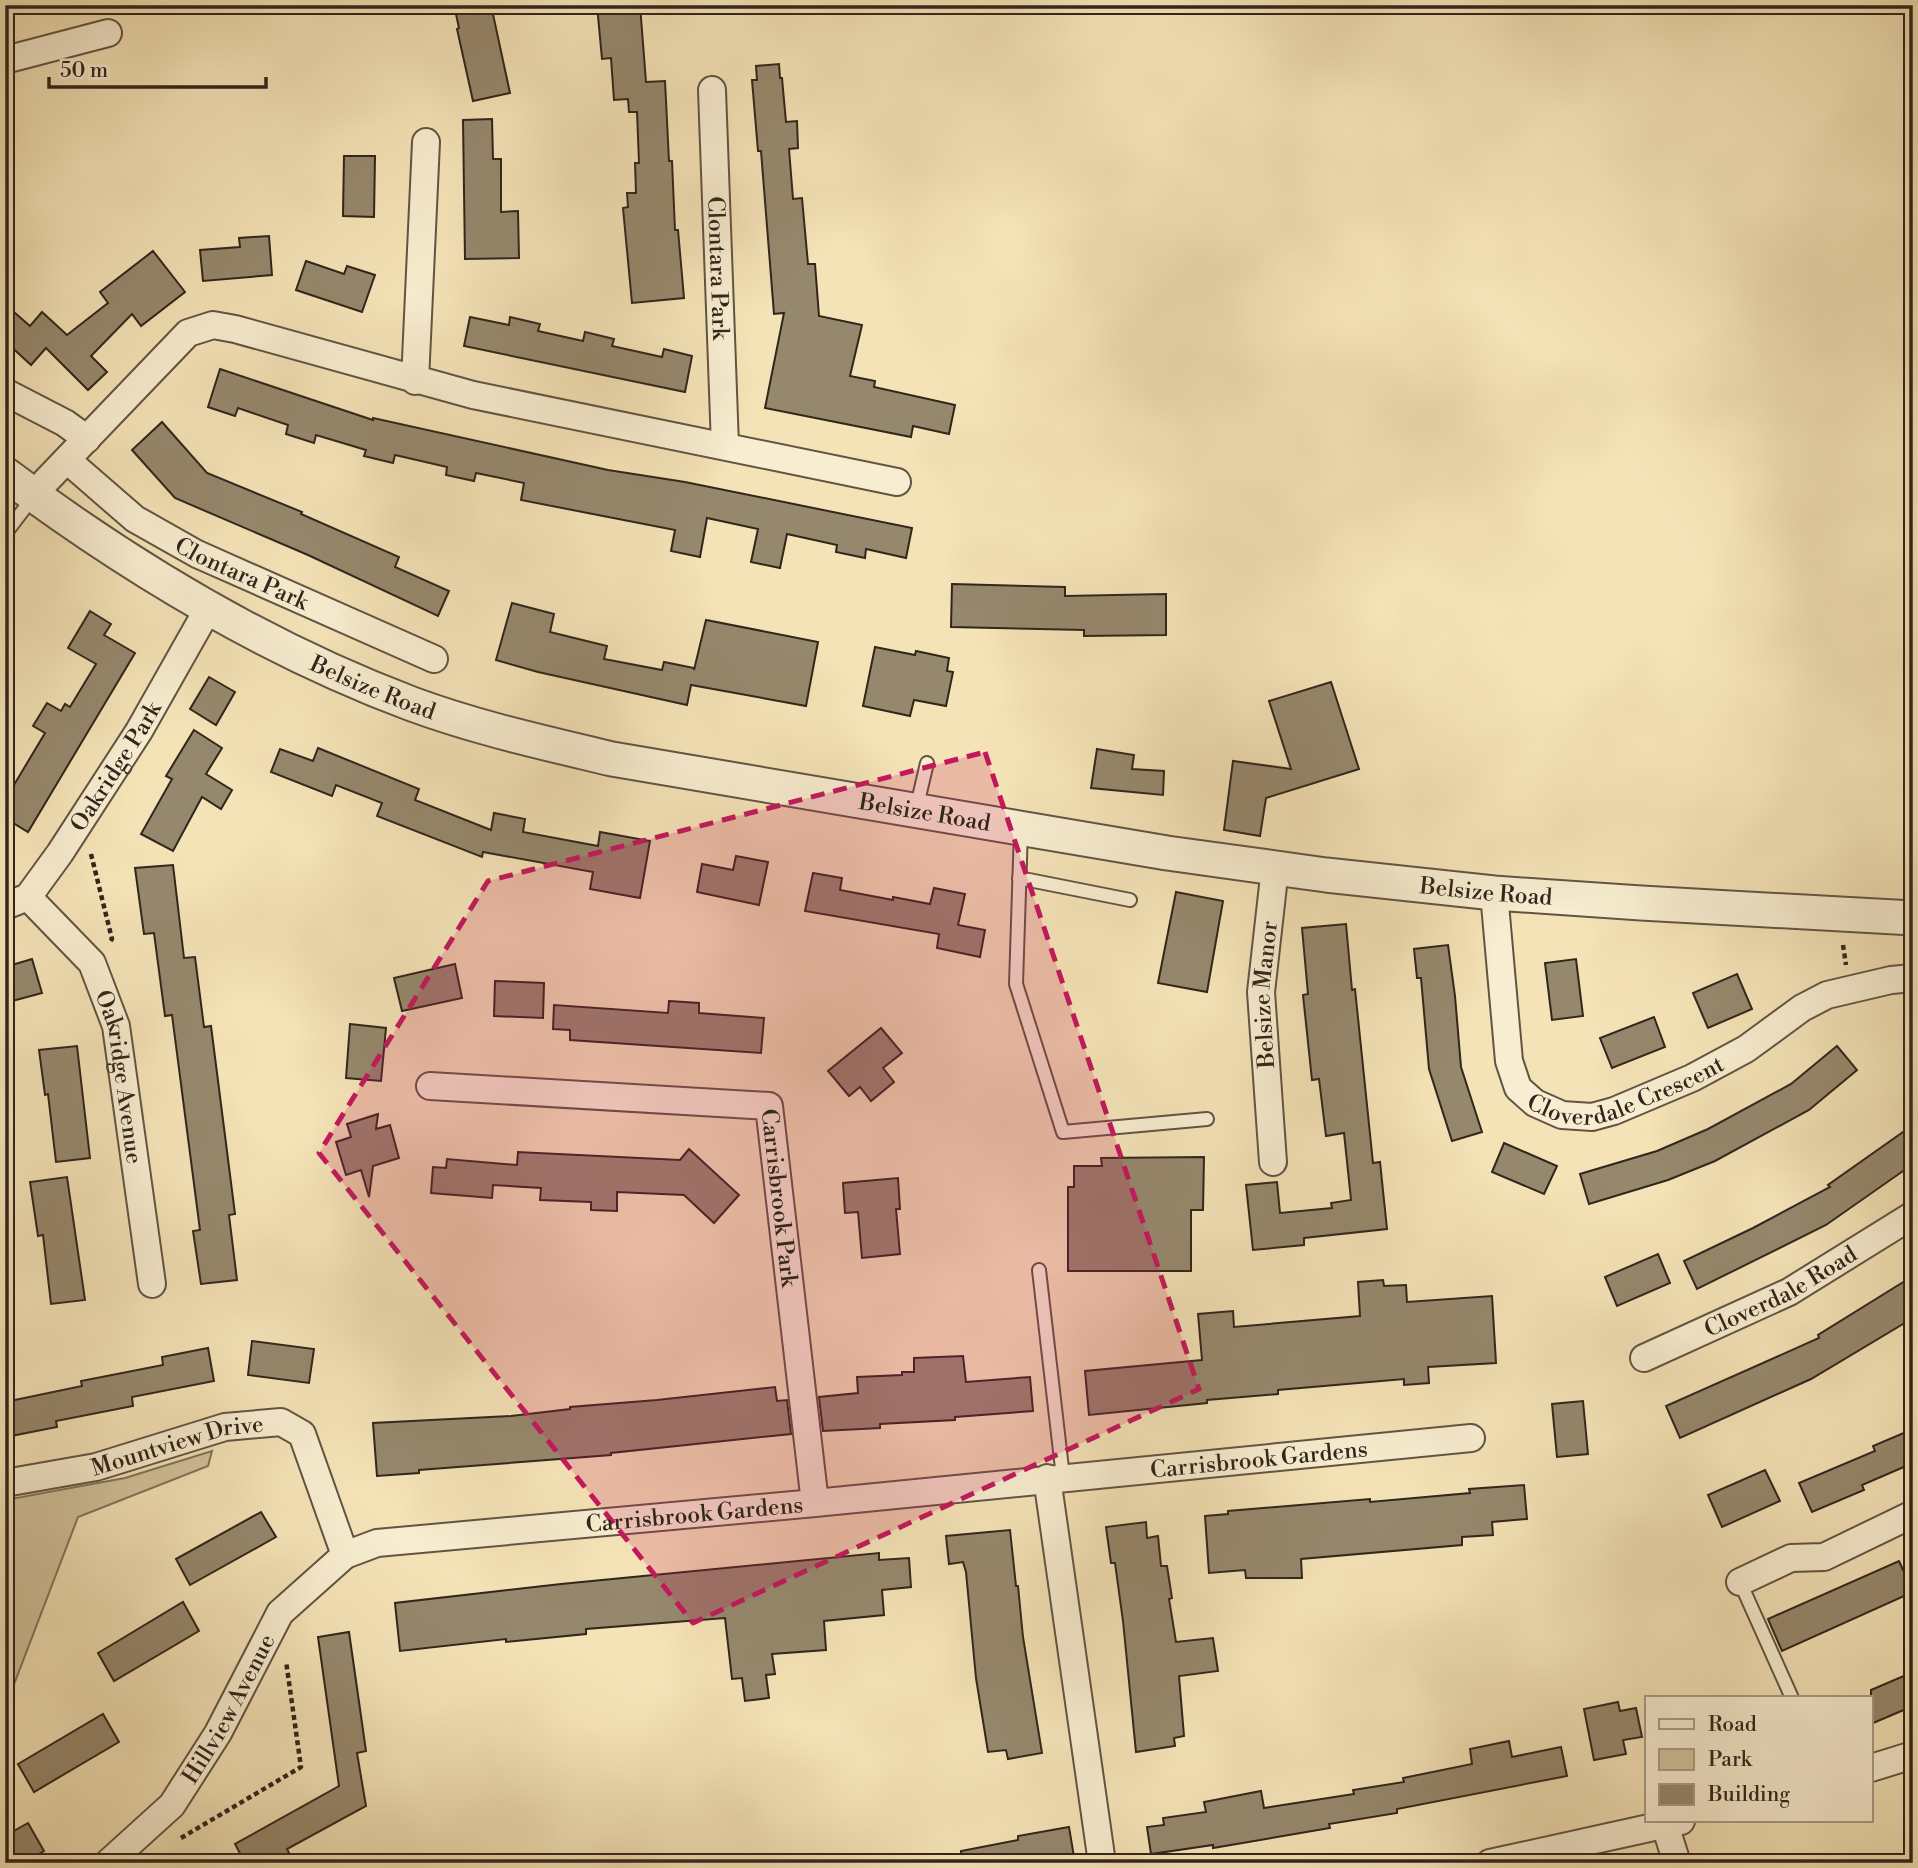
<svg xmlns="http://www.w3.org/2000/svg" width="1918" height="1868" font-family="'Libre Bodoni',serif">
<rect width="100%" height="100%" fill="#f4e3b7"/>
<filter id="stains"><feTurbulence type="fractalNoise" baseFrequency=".00286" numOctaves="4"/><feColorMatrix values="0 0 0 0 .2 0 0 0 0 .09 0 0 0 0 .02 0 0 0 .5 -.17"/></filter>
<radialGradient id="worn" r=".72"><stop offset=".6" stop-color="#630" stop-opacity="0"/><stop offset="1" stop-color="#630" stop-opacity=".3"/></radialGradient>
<g fill="#d3c39d" stroke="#82745c" stroke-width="2">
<polygon points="1634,5 1913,5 1913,14 1777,14 1634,8"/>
<polygon points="212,1451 208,1466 78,1517 5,1708 5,1500 125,1478"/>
</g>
<g fill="#96886d" stroke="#31251c" stroke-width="2">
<polygon points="454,5 491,5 510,93 473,101 457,29 459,28"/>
<polygon points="597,5 640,5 646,82 665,81 669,161 672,161 675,230 678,230 684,298 632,303 623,208 628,207 627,193 636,193 635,163 639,163 637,112 629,112 628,99 614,100 611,58 602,59"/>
<polygon points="779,64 780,78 782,78 786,122 797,121 798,148 789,149 793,199 802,198 808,264 815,264 819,316 862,325 850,376 875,381 874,387 955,405 949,434 913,426 911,437 765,408 784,313 774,314 761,151 758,151 752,80 757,80 756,66"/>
<polygon points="492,119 493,159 501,159 501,212 518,211 519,258 465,259 463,120"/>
<polygon points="344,156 375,156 374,217 343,216"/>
<polygon points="269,236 272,275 203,281 200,250 240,247 239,238"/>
<polygon points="153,251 185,292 141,326 132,314 91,356 107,372 88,390 46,348 31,365 5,341 5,324 15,313 30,326 42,312 67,335 108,303 100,292"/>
<polygon points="306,261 344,274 347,266 375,275 362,312 296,290"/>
<polygon points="470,317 509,325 510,317 540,324 538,331 583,341 585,332 614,339 612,346 662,357 664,349 692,356 685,392 464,346"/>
<polygon points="220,369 373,420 373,418 608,470 685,482 912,528 906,558 866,549 865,558 836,552 837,545 787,534 780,568 751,562 758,529 707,518 700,557 671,551 675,530 521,500 524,483 476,473 474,481 446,475 447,467 395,455 393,463 364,456 366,450 316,435 314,443 286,434 288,425 238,408 235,416 208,407"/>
<polygon points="162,422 207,473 302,512 301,514 399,557 395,567 449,591 438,616 308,555 175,498 132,450"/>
<polygon points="952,584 1065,587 1065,596 1166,594 1166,635 1084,636 1084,630 951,627"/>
<polygon points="512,603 554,614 550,632 607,646 604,659 662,670 664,662 694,668 694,670 706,620 818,642 806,706 691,685 687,705 538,672 496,660"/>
<polygon points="90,611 111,624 104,635 135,653 28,832 5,818 5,800 45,733 33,726 47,703 61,711 65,704 70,707 96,664 68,648"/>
<polygon points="875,647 915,655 916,651 949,658 947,671 953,672 946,706 914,700 910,716 863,706"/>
<polygon points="209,677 235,692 216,725 190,709"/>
<polygon points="1331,682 1359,769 1266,798 1260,836 1224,830 1233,761 1291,769 1269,701"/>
<polygon points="194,730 222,748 206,774 232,790 221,809 202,797 173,851 141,834 172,779 166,776"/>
<polygon points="318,748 419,789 415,800 491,830 494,813 525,819 523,832 598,846 600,832 650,841 640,898 590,889 593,872 483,852 482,857 377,816 382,803 336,785 332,796 271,772 280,749 313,761"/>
<polygon points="1097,749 1134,755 1132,769 1164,771 1163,795 1091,788"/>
<polygon points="736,856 768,862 759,905 697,892 702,864 733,870"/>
<polygon points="173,865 184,958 195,957 204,1027 211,1026 235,1214 229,1215 237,1280 201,1284 193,1231 200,1230 172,1015 165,1016 154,933 144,934 135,868"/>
<polygon points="813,873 842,878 840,890 893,900 893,897 930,904 934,888 965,894 958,925 985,930 980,957 937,948 939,934 805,911"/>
<polygon points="1176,892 1223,901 1207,992 1158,983"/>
<polygon points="1346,924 1352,990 1355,989 1373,1163 1380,1162 1387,1229 1304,1238 1304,1245 1253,1250 1246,1185 1277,1182 1280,1213 1332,1208 1331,1203 1351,1200 1344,1133 1326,1136 1319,1079 1312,1080 1303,995 1308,994 1302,928"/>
<polygon points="1448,945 1455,996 1461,1067 1482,1132 1452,1141 1429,1069 1421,978 1417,978 1414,949"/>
<polygon points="32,959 42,993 5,1003 5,967"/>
<polygon points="1576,959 1583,1016 1552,1020 1545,963"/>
<polygon points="455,964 462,998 402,1011 394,978"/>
<polygon points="1737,974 1752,1009 1708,1028 1693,993"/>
<polygon points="495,981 544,983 543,1018 494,1016"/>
<polygon points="669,1001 699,1003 699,1013 764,1018 761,1053 570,1040 570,1030 553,1029 554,1005 668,1013"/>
<polygon points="1654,1017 1665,1047 1612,1068 1600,1038"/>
<polygon points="350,1024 386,1028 381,1081 346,1078"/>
<polygon points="881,1028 902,1053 883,1068 894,1082 871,1101 860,1087 849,1096 828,1071"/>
<polygon points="77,1046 90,1158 56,1162 48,1094 45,1095 39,1050"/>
<polygon points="1837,1046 1857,1070 1809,1110 1715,1161 1668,1180 1589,1204 1580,1174 1657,1151 1708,1129 1791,1084"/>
<polygon points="378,1114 376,1129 390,1125 399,1158 373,1166 369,1197 361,1170 346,1175 336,1142 351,1137 347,1124"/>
<polygon points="1913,1125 1913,1164 1826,1225 1697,1289 1684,1261 1753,1228 1830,1187 1828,1185"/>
<polygon points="1504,1143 1557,1166 1544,1194 1492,1172"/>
<polygon points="689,1149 739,1195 714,1223 684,1195 617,1192 617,1211 591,1210 591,1202 540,1200 541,1188 493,1185 492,1198 431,1193 433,1167 446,1168 447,1159 517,1165 518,1152 680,1160"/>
<polygon points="1204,1157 1203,1210 1191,1210 1191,1271 1068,1271 1068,1187 1074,1187 1074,1166 1102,1166 1101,1158"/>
<polygon points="67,1177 85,1300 51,1304 43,1235 38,1236 30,1182"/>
<polygon points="898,1178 900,1209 896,1209 900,1254 862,1258 858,1212 845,1213 843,1183"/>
<polygon points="1658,1254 1670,1283 1617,1306 1605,1277"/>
<polygon points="1913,1276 1913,1318 1811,1379 1680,1438 1666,1406 1819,1338 1818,1335"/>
<polygon points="1383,1280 1384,1286 1406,1285 1407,1302 1492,1296 1496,1363 1428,1367 1429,1383 1404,1385 1404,1379 1278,1390 1278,1394 1207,1400 1207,1403 1089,1415 1085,1371 1202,1360 1198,1314 1233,1311 1234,1327 1360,1316 1358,1282"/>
<polygon points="252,1341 314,1349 309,1383 248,1375"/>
<polygon points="208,1348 214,1381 132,1397 133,1406 56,1421 57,1427 11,1436 5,1402 82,1386 81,1381 163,1365 162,1357"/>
<polygon points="963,1356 966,1382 1030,1377 1033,1411 955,1417 955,1420 880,1424 880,1428 823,1431 819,1397 858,1393 857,1377 902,1375 902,1372 914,1372 914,1358"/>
<polygon points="775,1387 777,1401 787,1400 791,1434 611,1453 611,1455 419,1470 419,1473 377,1476 373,1423 511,1416 570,1409 570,1407 657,1400"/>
<polygon points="1583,1401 1588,1454 1557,1457 1552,1404"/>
<polygon points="1913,1429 1913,1463 1862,1485 1864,1490 1812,1512 1799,1483 1875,1451 1873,1446"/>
<polygon points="1765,1470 1780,1501 1722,1527 1708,1495"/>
<polygon points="1524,1485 1527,1519 1492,1522 1493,1535 1462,1537 1462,1545 1301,1559 1302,1578 1246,1578 1245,1570 1209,1573 1205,1516 1228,1514 1228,1511 1370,1499 1370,1502 1470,1493 1469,1489"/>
<polygon points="261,1512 276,1537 190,1585 176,1559"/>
<polygon points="1146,1522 1147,1538 1158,1536 1161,1566 1167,1566 1172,1598 1169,1599 1176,1642 1213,1638 1218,1671 1179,1676 1184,1736 1174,1738 1175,1746 1136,1752 1123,1621 1115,1563 1111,1563 1106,1527"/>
<polygon points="1010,1530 1016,1586 1018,1586 1023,1637 1042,1753 1008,1759 1006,1750 988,1752 976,1678 966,1572 963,1562 949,1564 946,1536"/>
<polygon points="879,1553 879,1560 909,1558 911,1587 882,1590 884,1615 824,1621 826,1650 772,1654 775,1674 766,1675 769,1698 745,1701 742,1678 732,1679 725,1618 586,1629 586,1634 506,1642 506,1639 400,1651 395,1603 561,1584"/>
<polygon points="1899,1561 1913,1592 1782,1651 1768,1619"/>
<polygon points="183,1602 199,1631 114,1681 98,1653"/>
<polygon points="349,1632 366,1751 357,1753 366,1806 287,1849 294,1863 245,1863 235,1844 339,1786 318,1637"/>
<polygon points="1913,1672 1913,1706 1871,1724 1871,1690"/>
<polygon points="1618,1702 1620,1711 1636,1708 1642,1737 1623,1740 1626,1754 1594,1760 1584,1709"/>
<polygon points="103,1714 119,1742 34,1792 18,1764"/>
<polygon points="1509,1741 1512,1757 1561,1747 1567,1776 1397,1809 1397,1813 1329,1824 1330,1828 1213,1848 1213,1845 1151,1854 1147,1827 1164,1825 1163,1818 1206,1812 1204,1802 1261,1791 1264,1808 1354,1794 1353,1790 1404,1782 1403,1778 1472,1764 1470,1749"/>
<polygon points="28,1823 44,1851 23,1863 5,1863 5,1836"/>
<polygon points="1069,1827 1075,1863 962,1863 961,1851 1018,1840 1018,1836"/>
</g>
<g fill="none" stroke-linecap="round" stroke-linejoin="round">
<g stroke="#625443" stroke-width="16">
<g id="service">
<polyline points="5,534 34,496"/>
<polyline points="916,810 927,763"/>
<polyline points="1021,829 1016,984 1063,1132 1207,1119"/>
<polyline points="1019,878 1130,900"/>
<polyline points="1039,1270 1063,1477"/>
<polyline points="1740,1582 1792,1698"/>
</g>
</g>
<g stroke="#625443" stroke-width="30">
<g id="minor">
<polyline points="5,60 108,33"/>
<path id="s1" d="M 712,90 L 725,446"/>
<polyline points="415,381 426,142"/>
<polyline points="5,392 65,423 87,439"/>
<path id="s2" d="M 67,460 L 135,519 L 197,554 L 434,659"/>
<polyline points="34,496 46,481 188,333 213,325 235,329 473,395 897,482"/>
<path id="s3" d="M 1494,893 L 1509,1061 L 1518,1088 L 1535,1103 L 1562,1115 L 1592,1117 L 1614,1111 L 1692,1078 L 1746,1049 L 1802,1008 L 1827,995 L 1891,980 L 1913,978"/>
<path id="s4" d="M 28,897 L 92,963 L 116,1026 L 152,1284"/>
<path id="s5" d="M 5,906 L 28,897 L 60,853 L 139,731 L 208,609"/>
<path id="s6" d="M 430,1086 L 769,1106 L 815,1503"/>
<path id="s7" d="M 1273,1162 L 1261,992 L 1275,868"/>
<path id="s8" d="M 1644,1358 L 1789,1292 L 1913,1215"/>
<polyline points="1047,1478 1102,1863"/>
<path id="s9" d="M 5,1483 L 96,1467 L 225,1427 L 281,1422 L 302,1434 L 345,1555"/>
<polyline points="1740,1582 1791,1558 1824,1557 1913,1514"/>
<polyline points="1871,1768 1913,1755"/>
<polyline points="1665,1825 1677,1863"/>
<path id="s10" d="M 108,1863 L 172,1805 L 218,1733 L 280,1613 L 345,1555 L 377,1543 L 815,1503 L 1471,1438"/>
<polyline points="1490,1863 1681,1821"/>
</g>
</g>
<g stroke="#625443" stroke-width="37">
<g id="tertiary">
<path id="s11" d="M 5,474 C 131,568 265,649 412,704 C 477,728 545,743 612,759 L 1167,853 L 1326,875 L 1494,893 L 1641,903 L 1913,918"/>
</g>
</g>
<g stroke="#31251c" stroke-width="4.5" stroke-dasharray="5 3.5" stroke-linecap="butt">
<polyline points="91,854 112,939 109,943"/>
<polyline points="1843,945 1846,965"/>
<polyline points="181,1838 301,1767 286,1661"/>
</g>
<use href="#service" stroke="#f8edd0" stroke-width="12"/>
<use href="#minor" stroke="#f8edd0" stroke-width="26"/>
<use href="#tertiary" stroke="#f8edd0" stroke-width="33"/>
</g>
<path fill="#c2185b" fill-opacity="0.2" stroke="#c2185b" stroke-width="5" stroke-dasharray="14 9" stroke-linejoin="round" d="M 985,752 L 1199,1389 L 693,1623 L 319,1153 L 488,881 Z"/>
<g text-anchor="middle" stroke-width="6" stroke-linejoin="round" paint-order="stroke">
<g font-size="23" fill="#31251c" stroke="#f8edd0">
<text dy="8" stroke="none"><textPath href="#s1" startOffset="178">Clontara Park</textPath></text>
<text dy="8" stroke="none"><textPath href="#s2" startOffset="210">Clontara Park</textPath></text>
<text dy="8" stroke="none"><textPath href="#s11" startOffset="427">Belsize Road</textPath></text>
<text dy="8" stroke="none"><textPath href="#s5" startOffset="182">Oakridge Park</textPath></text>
<text dy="8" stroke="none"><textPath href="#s11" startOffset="994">Belsize Road</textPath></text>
<text dy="8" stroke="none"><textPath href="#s11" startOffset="1561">Belsize Road</textPath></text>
<text dy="8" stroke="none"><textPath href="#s7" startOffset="168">Belsize Manor</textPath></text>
<text dy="8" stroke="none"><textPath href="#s3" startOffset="317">Cloverdale Crescent</textPath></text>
<text dy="8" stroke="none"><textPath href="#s4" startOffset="210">Oakridge Avenue</textPath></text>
<text dy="8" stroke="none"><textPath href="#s6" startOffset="432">Carrisbrook Park</textPath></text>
<text dy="8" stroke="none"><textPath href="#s8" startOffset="152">Cloverdale Road</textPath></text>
<text dy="8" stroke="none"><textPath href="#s9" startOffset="177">Mountview Drive</textPath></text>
<text dy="8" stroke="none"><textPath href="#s10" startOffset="1314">Carrisbrook Gardens</textPath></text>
<text dy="8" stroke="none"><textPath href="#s10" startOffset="747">Carrisbrook Gardens</textPath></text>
<text dy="8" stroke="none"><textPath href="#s10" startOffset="198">Hillview Avenue</textPath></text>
</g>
</g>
<rect width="1918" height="1868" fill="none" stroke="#f4e3b7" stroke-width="28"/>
<rect x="7" y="7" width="1904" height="1854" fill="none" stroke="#31251c" stroke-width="3.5"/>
<rect x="14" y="14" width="1890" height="1840" fill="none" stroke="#31251c" stroke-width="2"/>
<rect x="1645" y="1696" width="228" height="126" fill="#f8edd0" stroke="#a89d88" stroke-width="2"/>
<rect x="1659" y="1719" width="35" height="10" fill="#f8edd0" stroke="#a89d88" stroke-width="2"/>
<text x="1708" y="1731" font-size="21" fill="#31251c">Road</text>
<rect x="1659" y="1749" width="35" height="21" fill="#d3c39d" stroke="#a89d88" stroke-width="2"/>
<text x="1708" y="1766" font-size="21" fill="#31251c">Park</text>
<rect x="1659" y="1784" width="35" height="21" fill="#96886d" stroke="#a89d88" stroke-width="2"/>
<text x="1708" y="1801" font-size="21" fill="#31251c">Building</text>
<path d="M49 77v10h217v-10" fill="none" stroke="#31251c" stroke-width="3.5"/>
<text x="60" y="77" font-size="21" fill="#31251c" stroke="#f8edd0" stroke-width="5" paint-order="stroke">50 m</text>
<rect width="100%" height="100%" filter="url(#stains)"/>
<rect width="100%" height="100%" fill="url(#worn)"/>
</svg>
